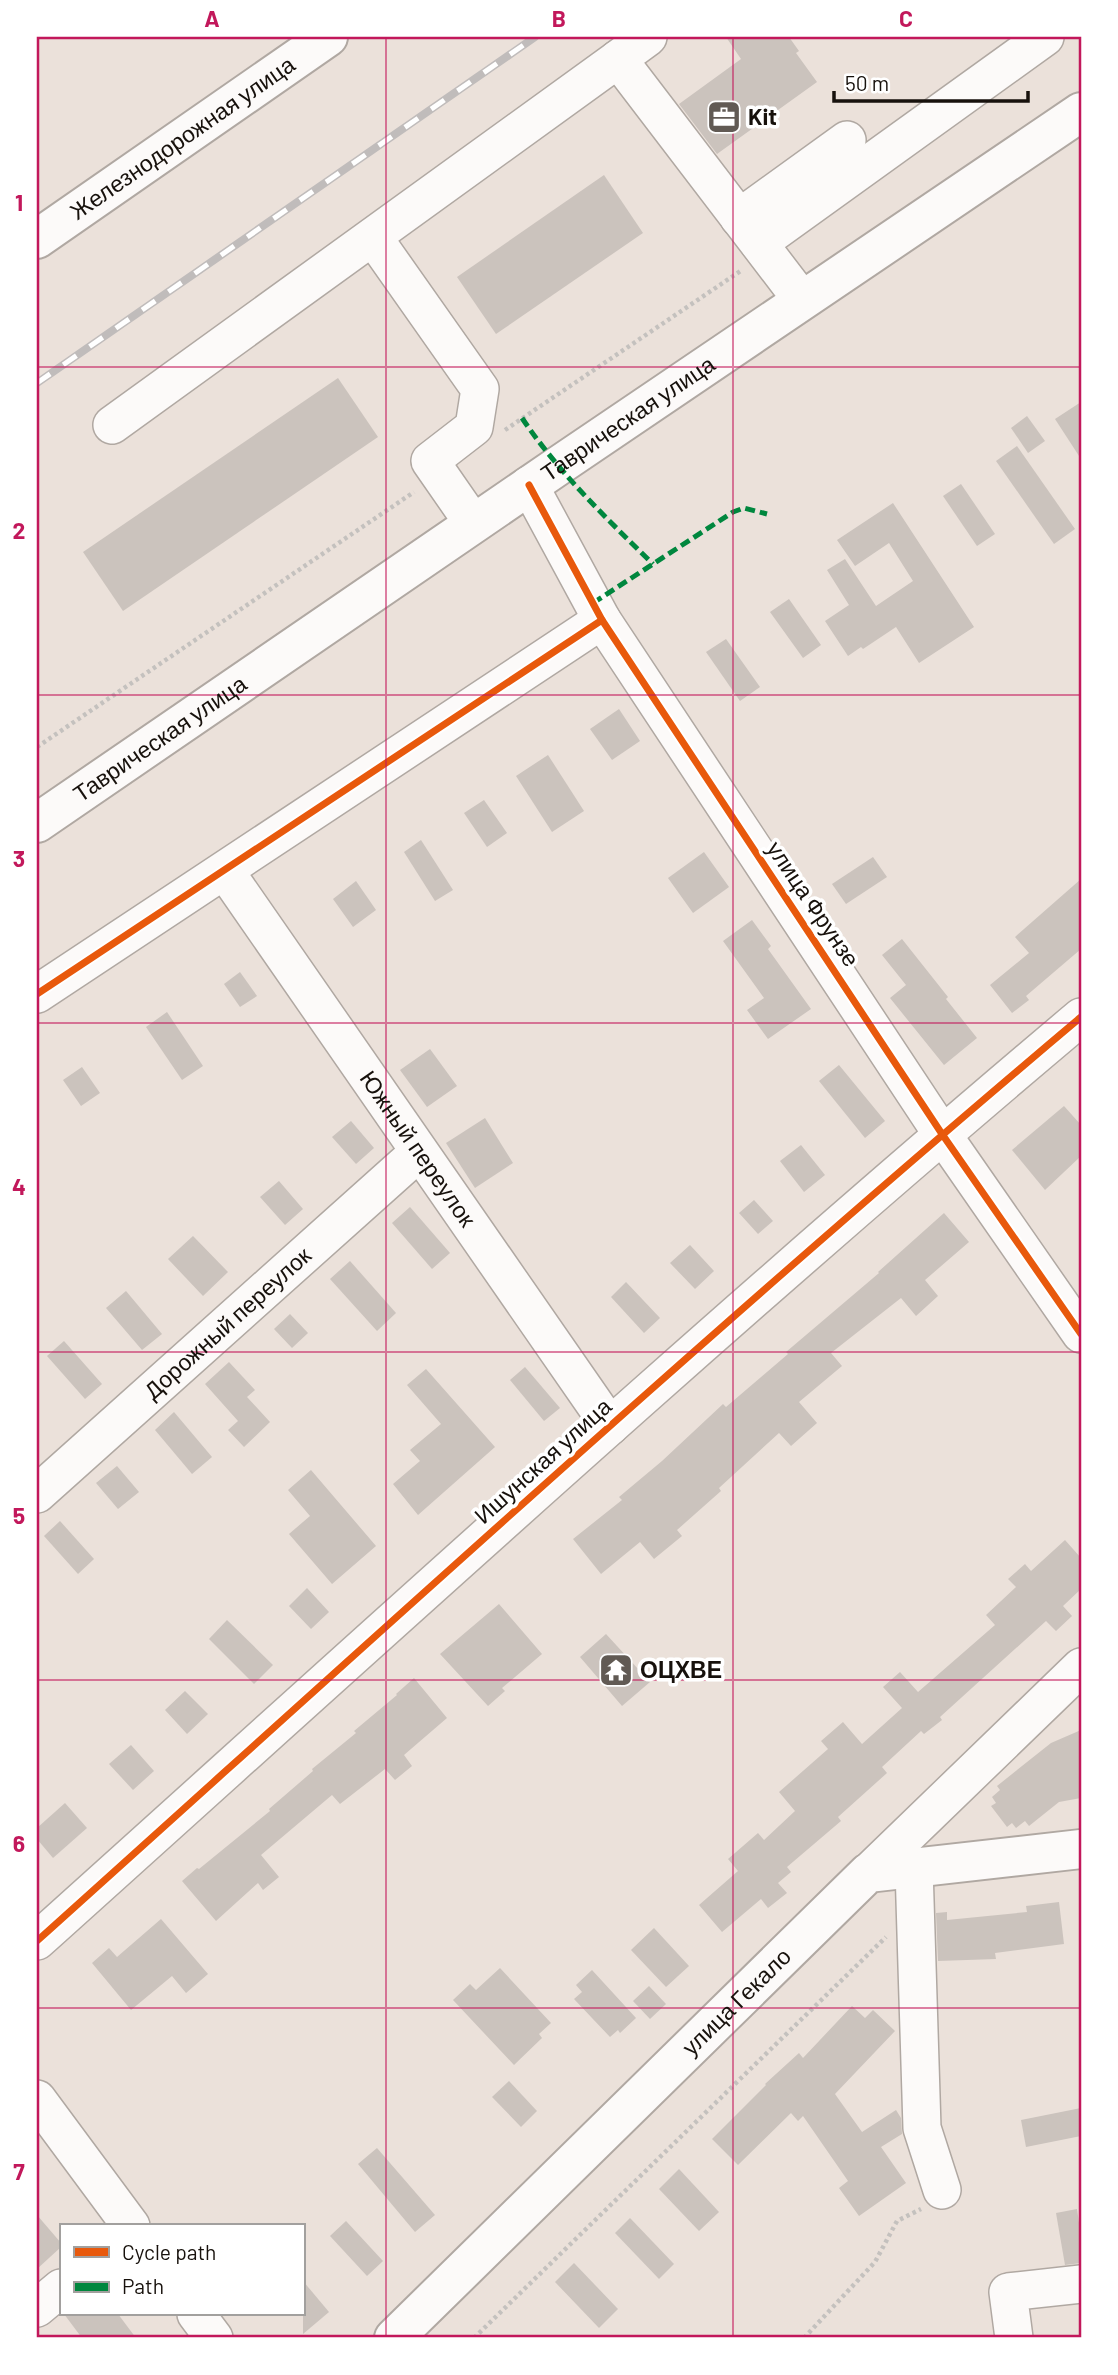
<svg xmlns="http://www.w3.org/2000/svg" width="1118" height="2375" font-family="Barlow,sans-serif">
<rect width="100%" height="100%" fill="#ebe1da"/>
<g fill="#cbc3bd">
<polygon points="726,37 789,37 799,51 796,53 817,82 717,154 679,104 741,59"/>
<polygon points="604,175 643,233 496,334 457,277"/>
<polygon points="338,378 378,437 123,611 83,552"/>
<polygon points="1081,402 1081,459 1055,419"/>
<polygon points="1027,416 1045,441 1028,453 1011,428"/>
<polygon points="1017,446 1075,529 1054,544 996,461"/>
<polygon points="961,484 995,534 977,546 943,496"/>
<polygon points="893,503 974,627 919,663 896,627 863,649 861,647 848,656 825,621 849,605 827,570 845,559 876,606 913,581 889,543 855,566 837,540"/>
<polygon points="789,599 821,645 803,658 770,612"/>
<polygon points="726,639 760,687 740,701 706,652"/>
<polygon points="619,709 640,741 612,760 590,729"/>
<polygon points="548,755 584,811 552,832 516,776"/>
<polygon points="484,800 507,833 487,847 464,813"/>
<polygon points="421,840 453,890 435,901 404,852"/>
<polygon points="704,852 729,887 693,913 668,878"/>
<polygon points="873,857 887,877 846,904 832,884"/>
<polygon points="1081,879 1081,949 1026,996 1029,1000 1012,1013 990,985 1029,953 1015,937"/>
<polygon points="356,881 376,910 353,927 333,899"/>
<polygon points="752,920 771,946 768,949 811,1009 768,1039 747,1010 764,998 723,941"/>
<polygon points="902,939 948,997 946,999 977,1038 944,1065 890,998 906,985 882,955"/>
<polygon points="240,972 257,996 240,1007 224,984"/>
<polygon points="167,1012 203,1066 182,1080 146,1027"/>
<polygon points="430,1049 457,1086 427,1107 400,1070"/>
<polygon points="839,1065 885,1121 865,1138 819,1081"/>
<polygon points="82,1067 100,1093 81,1106 63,1080"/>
<polygon points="1064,1106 1081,1125 1081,1156 1045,1190 1012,1150"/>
<polygon points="485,1118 513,1163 475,1188 446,1143"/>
<polygon points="351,1121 374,1148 356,1164 332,1137"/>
<polygon points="801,1145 825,1175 804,1192 780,1161"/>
<polygon points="279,1181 303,1209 285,1225 260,1197"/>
<polygon points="754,1200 773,1221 758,1234 739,1213"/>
<polygon points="410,1207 450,1253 432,1269 392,1223"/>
<polygon points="944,1213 969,1242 925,1280 938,1296 916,1316 901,1298 831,1353 842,1366 799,1402 817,1423 791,1446 779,1433 719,1488 721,1491 677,1530 682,1536 654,1559 640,1542 601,1574 573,1539 622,1500 619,1497 662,1461 723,1404 726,1407 788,1354 786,1352 879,1273 878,1272"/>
<polygon points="193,1236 228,1272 203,1296 168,1259"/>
<polygon points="690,1245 714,1271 695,1289 670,1263"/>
<polygon points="350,1261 396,1313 377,1331 330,1279"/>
<polygon points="626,1282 660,1318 644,1333 611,1297"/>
<polygon points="126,1291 162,1334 142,1350 106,1308"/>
<polygon points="290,1314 308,1333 292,1348 274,1329"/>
<polygon points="64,1341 102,1384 85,1399 47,1356"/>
<polygon points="229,1362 255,1390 247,1397 270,1422 244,1447 228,1430 238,1421 205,1384"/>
<polygon points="525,1367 560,1408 544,1421 510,1380"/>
<polygon points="426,1369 495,1447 418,1515 393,1484 420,1461 410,1450 441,1424 407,1385"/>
<polygon points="174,1412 212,1457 192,1474 155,1430"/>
<polygon points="117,1466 139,1492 118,1509 96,1483"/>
<polygon points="311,1470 376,1546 332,1584 289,1534 310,1516 288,1490"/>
<polygon points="60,1521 94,1559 78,1574 44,1536"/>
<polygon points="1065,1540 1081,1558 1081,1589 1063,1606 1072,1616 1056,1631 1046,1621 940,1717 942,1720 924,1734 921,1731 882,1767 887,1773 838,1817 841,1821 787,1867 791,1872 778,1883 787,1893 768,1908 761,1899 722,1932 699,1905 738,1871 728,1859 758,1833 764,1840 795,1811 779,1792 828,1749 821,1741 843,1722 862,1744 902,1708 883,1687 900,1672 918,1692 995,1625 986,1615 1016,1587 1008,1579 1025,1564 1031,1571"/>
<polygon points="307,1588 329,1612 311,1629 289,1606"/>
<polygon points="499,1604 542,1654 502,1688 505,1691 488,1706 440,1654"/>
<polygon points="227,1620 273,1665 254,1684 209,1639"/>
<polygon points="606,1634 650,1682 622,1706 580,1657"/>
<polygon points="414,1678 447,1718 404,1755 412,1766 395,1780 385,1769 340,1804 332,1795 261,1855 279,1877 263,1890 258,1883 216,1921 182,1881 197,1868 199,1869 270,1811 269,1809 313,1771 312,1769 356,1733 354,1731 397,1695 396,1694"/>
<polygon points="185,1691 208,1714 187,1734 165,1710"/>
<polygon points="1081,1730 1081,1798 1059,1802 1029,1826 1025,1821 1016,1828 1012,1823 1007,1827 991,1806 996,1803 992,1797 1000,1790 997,1786 1051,1743"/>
<polygon points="131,1745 154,1771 133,1790 109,1764"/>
<polygon points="65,1803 87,1828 53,1858 37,1839 37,1828"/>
<polygon points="1059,1902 1064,1944 995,1953 996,1959 938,1961 936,1913 947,1912 947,1920 1027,1912 1026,1906"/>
<polygon points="161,1919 208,1974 186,1993 172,1976 131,2010 92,1963 109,1948 117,1957"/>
<polygon points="654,1928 689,1966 666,1987 631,1950"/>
<polygon points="500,1968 551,2023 539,2034 542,2038 514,2065 453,2000 470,1984 476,1990"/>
<polygon points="592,1970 636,2018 620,2033 618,2030 610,2037 574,1999 582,1992 576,1985"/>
<polygon points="649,1986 666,2004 650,2019 633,2001"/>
<polygon points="852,2006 865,2018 873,2010 895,2031 835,2094 862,2132 896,2110 901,2118 902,2134 881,2147 906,2183 859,2216 839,2188 848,2181 803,2116 798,2121 791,2113 738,2165 712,2139 766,2085 765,2084 799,2053 803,2058"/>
<polygon points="509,2081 537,2111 521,2127 492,2097"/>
<polygon points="1081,2108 1081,2136 1026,2147 1021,2120"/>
<polygon points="377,2148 435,2215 415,2232 358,2164"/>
<polygon points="679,2169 719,2212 699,2231 659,2189"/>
<polygon points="1077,2209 1081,2237 1081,2263 1065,2265 1056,2213"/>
<polygon points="37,2215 61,2243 61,2247 37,2269"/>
<polygon points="630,2218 674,2264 659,2279 615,2233"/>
<polygon points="346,2221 383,2261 367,2276 330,2236"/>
<polygon points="574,2263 618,2309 599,2328 555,2282"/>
<polygon points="303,2281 329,2312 303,2334"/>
<polygon points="64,2314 118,2314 136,2338 82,2338"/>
</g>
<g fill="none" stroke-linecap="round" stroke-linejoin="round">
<g stroke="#b0a8a2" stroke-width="40">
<g id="minor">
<polyline points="648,37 618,59 802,300"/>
<polyline points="739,218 847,140"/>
<polyline points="373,237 480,389 474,427 430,461 473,523"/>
<polyline points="759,243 1045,37"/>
<polyline points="112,425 618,59"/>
<polyline points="529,485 602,620 942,1134 1081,1334"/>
<path id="s1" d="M 225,871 L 610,1426"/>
<polyline points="37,994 602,620"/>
<path id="s2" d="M 37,1494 L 419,1152"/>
<polyline points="914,1868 922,2128 942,2190"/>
<polyline points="868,1873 1081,1667"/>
<path d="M 37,1941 C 383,1630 726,1316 1081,1017"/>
<polyline points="37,2099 131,2226"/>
<polyline points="37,2308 61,2288"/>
<polyline points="196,2314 214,2338"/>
<polyline points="1014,2338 1008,2292 1081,2284"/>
</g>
</g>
<g stroke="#b0a8a2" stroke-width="42">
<g id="major">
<path id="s3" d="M 37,239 L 328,37"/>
<path id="s4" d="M 394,2338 L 868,1873 L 1081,1849"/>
</g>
</g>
<g stroke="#b0a8a2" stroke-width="42">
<g id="highway">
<path id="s5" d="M 37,823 L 558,466 L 1081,112"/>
</g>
</g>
<g stroke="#c4c1be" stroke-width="4.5" stroke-dasharray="3.5 3.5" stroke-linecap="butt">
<polyline points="505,430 742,270"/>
<polyline points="37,747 414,492"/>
<polyline points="474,2338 886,1937"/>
<polyline points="804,2338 875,2262 897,2221 921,2209"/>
</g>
<use href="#minor" stroke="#fcfaf9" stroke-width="37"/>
<use href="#major" stroke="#fcfaf9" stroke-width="38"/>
<use href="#highway" stroke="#fcfaf9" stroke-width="38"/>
<g stroke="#c0bcbb" stroke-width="8">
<polyline id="rail" points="37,383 535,37"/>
</g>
<use href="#rail" stroke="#fff" stroke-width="5" stroke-dasharray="16" stroke-linecap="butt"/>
<g stroke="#00873e" stroke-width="5" stroke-dasharray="10 5" stroke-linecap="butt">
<path d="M 522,418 C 559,473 606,518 653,564"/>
<polyline points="593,603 733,512 744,508 767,514"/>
</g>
<g stroke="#fff" stroke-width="11">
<g id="cycleway">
<polyline points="529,485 602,620 942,1134 1081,1334"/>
<polyline points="37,994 602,620"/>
<path d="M 37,1941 C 383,1630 726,1316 1081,1017"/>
</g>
</g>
<use href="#cycleway" stroke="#e8590c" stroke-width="7"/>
</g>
<path fill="none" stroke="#c2185b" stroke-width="2" stroke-opacity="0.55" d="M 386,37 L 386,2338M 733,37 L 733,2338M 37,367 L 1081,367M 37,695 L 1081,695M 37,1023 L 1081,1023M 37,1352 L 1081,1352M 37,1680 L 1081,1680M 37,2008 L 1081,2008"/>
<defs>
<g id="office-square" transform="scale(1.75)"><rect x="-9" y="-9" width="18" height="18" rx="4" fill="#615a54" stroke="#fff"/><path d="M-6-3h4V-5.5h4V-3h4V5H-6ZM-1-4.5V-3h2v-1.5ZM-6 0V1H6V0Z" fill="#fff"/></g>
<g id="temple-square" transform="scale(1.75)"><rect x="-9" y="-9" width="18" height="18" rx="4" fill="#615a54" stroke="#fff"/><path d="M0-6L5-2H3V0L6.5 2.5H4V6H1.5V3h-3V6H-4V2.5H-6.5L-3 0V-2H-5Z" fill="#fff"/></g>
</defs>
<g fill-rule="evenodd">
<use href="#office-square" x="724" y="117"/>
<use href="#temple-square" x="616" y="1670"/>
</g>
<g text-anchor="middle" stroke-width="7" stroke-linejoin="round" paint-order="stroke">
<g font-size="23" font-weight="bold" fill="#17110c" stroke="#fff" text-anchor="start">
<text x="748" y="125">Kit</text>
<text x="640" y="1678">ОЦХВЕ</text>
</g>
<g font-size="23" fill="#17110c" stroke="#fff">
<text dy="8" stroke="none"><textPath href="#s3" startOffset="177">Железнодорожная улица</textPath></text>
<text dy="8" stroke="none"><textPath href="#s5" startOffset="716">Таврическая улица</textPath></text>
<text dy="8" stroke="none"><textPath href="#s5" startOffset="149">Таврическая улица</textPath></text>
<text transform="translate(813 904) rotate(56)" y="8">улица Фрунзе</text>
<text dy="8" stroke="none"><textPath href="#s1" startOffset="338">Южный переулок</textPath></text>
<text dy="8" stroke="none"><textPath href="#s2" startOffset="256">Дорожный переулок</textPath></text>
<text transform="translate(543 1461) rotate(-42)" y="8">Ишунская улица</text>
<text dy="8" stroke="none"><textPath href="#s4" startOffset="480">улица Гекало</textPath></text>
</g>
</g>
<rect width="1118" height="2375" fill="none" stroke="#ffffff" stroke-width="77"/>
<rect x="60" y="2224" width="245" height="91" fill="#ffffff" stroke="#a2a09e" stroke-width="2"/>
<rect x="74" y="2247" width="35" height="10" fill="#e8590c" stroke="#a2a09e" stroke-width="2"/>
<text x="122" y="2260" font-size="21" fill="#17110c">Cycle path</text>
<rect x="74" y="2282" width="35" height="10" fill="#00873e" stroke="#a2a09e" stroke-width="2"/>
<text x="122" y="2294" font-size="21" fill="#17110c">Path</text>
<path d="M834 91v10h194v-10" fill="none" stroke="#17110c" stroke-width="3.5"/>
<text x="845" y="91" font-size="21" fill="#17110c" stroke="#ffffff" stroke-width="5" paint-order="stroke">50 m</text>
<rect x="38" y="38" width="1042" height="2298" fill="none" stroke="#c2185b" stroke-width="2.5"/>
<g font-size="23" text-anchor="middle" font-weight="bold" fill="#c2185b">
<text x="212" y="27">A</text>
<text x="559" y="27">B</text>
<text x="906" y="27">C</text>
<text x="19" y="211">1</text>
<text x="19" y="539">2</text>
<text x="19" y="867">3</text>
<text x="19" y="1195">4</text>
<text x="19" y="1524">5</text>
<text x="19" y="1852">6</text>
<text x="19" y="2180">7</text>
</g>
</svg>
